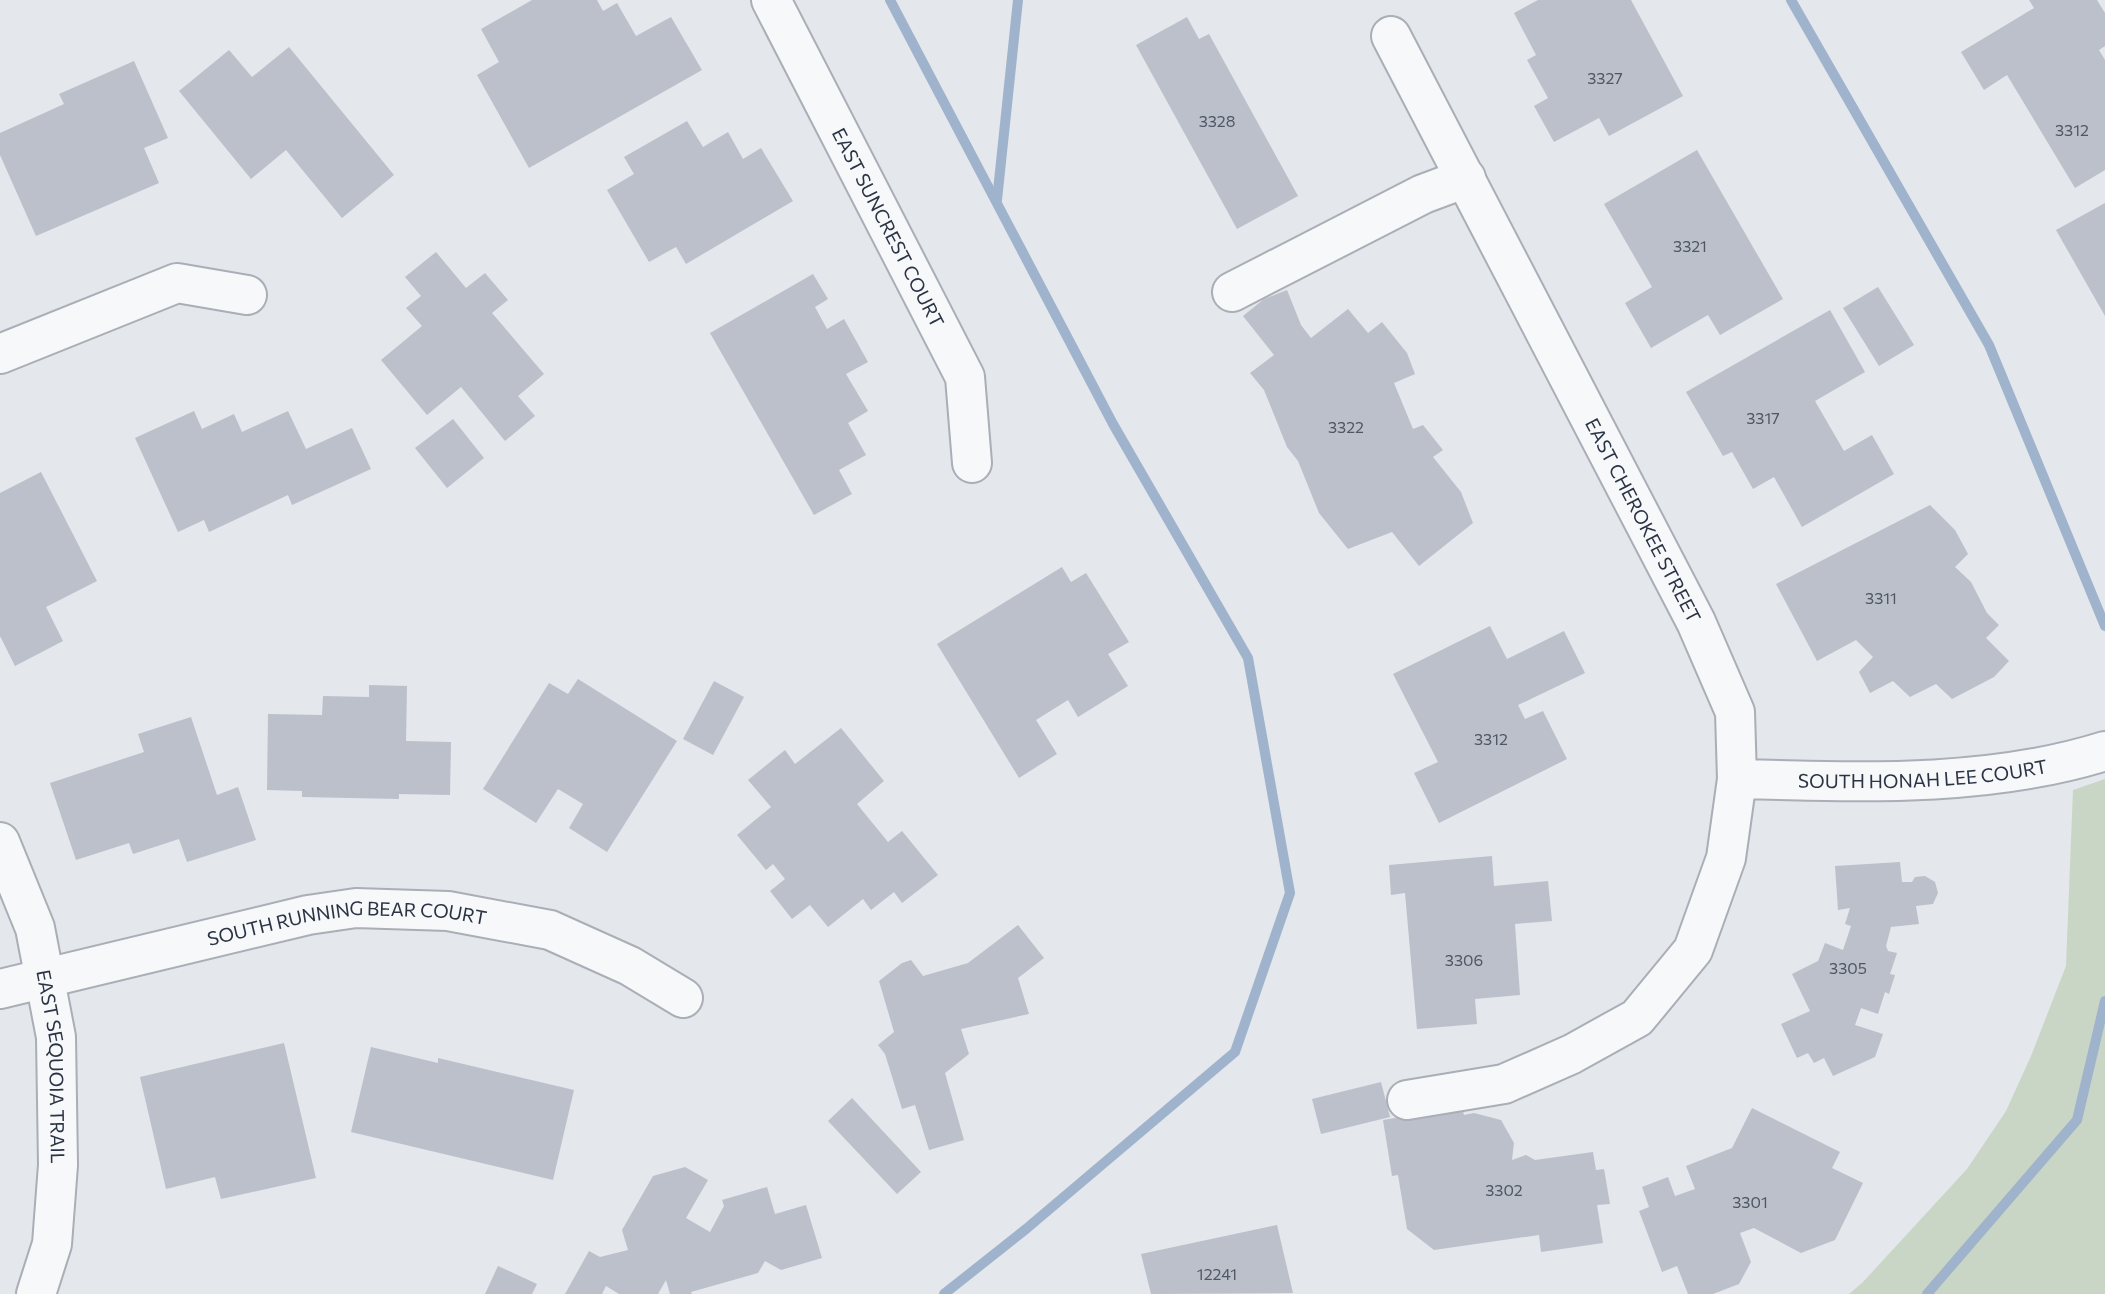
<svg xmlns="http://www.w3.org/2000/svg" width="2105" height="1294" font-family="Commissioner,sans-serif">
<rect width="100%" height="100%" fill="#e4e7ec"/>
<polygon fill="#c9d6c5" points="2105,779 2105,1294 1849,1294 1863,1282 1967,1169 2006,1111 2031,1056 2066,966 2073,790"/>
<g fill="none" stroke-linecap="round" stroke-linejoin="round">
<g stroke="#9fb4cc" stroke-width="10">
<polyline points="890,0 1113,424 1248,658 1290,893 1235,1052 1026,1229 944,1294"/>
<polyline points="1791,0 1989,345 2105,626"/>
<polyline points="997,200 1018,0"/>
<polyline points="1927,1294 2077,1120 2105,1001"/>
</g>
</g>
<g fill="#bbc0ca">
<polygon points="532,0 597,0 603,11 617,3 636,36 671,17 702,70 529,168 477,75 499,62 481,29"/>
<polygon points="1538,0 1631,0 1683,96 1609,136 1599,118 1554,142 1534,106 1548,98 1527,60 1536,55 1514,13"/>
<polygon points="2029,0 2097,0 2105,13 2105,46 2099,50 2105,60 2105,170 2075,188 2007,75 1984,90 1961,52 2034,8"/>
<polygon points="1187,17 1199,39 1209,34 1298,196 1237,229 1136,45"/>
<polygon points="289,47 394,175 342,218 286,150 251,179 179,91 229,50 252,77"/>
<polygon points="134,61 168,138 144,148 159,183 36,236 0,155 0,133 64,104 59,94"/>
<polygon points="687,121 703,147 728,132 743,159 761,148 793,201 686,264 676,247 649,262 607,190 634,174 624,157"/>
<polygon points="1697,150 1783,299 1720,335 1708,315 1651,348 1625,303 1652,287 1604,204"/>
<polygon points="2105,203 2105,316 2056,230"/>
<polygon points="436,252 466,288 485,273 508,300 492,313 544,374 518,396 535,416 505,441 461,387 427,415 381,360 422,326 406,308 421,296 405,277"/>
<polygon points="813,274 828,299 815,307 827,329 844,319 868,362 846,374 868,411 848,423 866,455 839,470 852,494 814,515 710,333"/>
<polygon points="1878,287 1914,345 1879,366 1843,308"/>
<polygon points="1287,290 1301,325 1311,338 1348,309 1368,333 1382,322 1407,353 1415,374 1394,383 1413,429 1423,425 1443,450 1433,457 1461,492 1473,523 1419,566 1392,532 1348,549 1319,513 1298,461 1287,447 1264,390 1250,373 1274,355 1243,316 1264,299"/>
<polygon points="1830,310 1865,372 1815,401 1844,451 1872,435 1894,474 1802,527 1774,477 1753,489 1732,452 1723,456 1686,392"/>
<polygon points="194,411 202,429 234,414 242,432 288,411 306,449 352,428 371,469 292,505 288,495 209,532 204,520 178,532 135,438"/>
<polygon points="453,419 484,458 447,488 415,448"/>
<polygon points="41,472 97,581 46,607 63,641 15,666 0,636 0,493"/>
<polygon points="1930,505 1955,530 1968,554 1955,567 1971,582 1987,613 1999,625 1986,638 2009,661 1994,677 1952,699 1936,684 1910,697 1893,681 1870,693 1859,672 1873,657 1856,640 1817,661 1776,584"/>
<polygon points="1062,567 1071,582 1086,573 1129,642 1108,654 1128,686 1078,717 1068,700 1036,720 1057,754 1019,778 937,644"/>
<polygon points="1490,626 1507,659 1564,631 1585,673 1518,705 1525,719 1543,711 1567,759 1439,823 1414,773 1438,762 1393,674"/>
<polygon points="578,679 677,741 607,852 569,828 583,804 558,789 536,823 483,789 549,683 568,694"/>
<polygon points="714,681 744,697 713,755 683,739"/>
<polygon points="369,685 407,686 406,741 451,742 450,795 399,794 399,799 302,797 302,791 267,790 268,714 322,715 323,696 369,697"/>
<polygon points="191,717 217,795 238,787 256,840 187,862 179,839 133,854 129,843 76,860 50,783 144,752 138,734"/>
<polygon points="841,728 884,781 857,804 888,842 902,831 938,875 902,903 894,892 871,910 863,899 828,927 810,905 792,919 770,891 785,879 773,864 766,870 737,835 771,807 748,780 785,750 795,764"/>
<polygon points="1492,856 1494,886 1548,881 1552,921 1515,924 1520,995 1475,999 1477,1024 1417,1029 1405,893 1391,895 1389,865"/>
<polygon points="1900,862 1902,882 1912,882 1915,877 1925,876 1935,882 1938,893 1933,904 1916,906 1919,924 1891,927 1886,946 1888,951 1897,953 1890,974 1895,975 1889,994 1885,992 1878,1014 1861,1008 1855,1025 1883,1034 1875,1057 1833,1076 1824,1058 1814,1063 1808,1053 1797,1058 1781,1024 1810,1011 1792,974 1818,961 1825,943 1843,950 1851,926 1845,924 1850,908 1838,910 1835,866"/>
<polygon points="1018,925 1044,958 1018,978 1029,1014 961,1029 969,1054 945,1073 964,1140 929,1150 915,1105 902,1109 885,1054 878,1045 894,1032 879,981 902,963 911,960 923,976 968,963"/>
<polygon points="284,1043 316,1178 221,1199 215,1177 166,1189 140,1077"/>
<polygon points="371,1047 438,1063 438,1058 574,1090 553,1180 351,1132"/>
<polygon points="1381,1082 1390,1117 1321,1134 1312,1099"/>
<polygon points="852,1098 921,1172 897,1194 828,1121"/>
<polygon points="1462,1107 1464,1115 1474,1113 1501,1120 1514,1143 1512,1160 1526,1155 1535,1160 1593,1152 1596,1170 1604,1169 1610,1204 1597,1205 1603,1243 1541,1252 1539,1235 1434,1250 1407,1229 1398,1175 1392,1176 1383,1120"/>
<polygon points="1752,1108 1840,1152 1832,1168 1863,1183 1835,1240 1801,1253 1754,1228 1740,1233 1751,1262 1739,1284 1713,1294 1688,1294 1677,1266 1662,1272 1639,1211 1649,1207 1642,1187 1668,1177 1675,1196 1695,1189 1686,1166 1732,1148"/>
<polygon points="685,1167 708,1180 686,1218 710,1232 724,1206 722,1200 767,1187 775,1214 806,1205 822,1258 781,1270 765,1261 758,1273 691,1292 692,1294 670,1294 666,1280 658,1294 619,1294 606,1286 602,1294 565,1294 589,1251 600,1257 628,1250 622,1230 653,1176"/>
<polygon points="1277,1225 1293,1293 1151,1294 1141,1254"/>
<polygon points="498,1266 537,1284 532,1294 485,1294"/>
</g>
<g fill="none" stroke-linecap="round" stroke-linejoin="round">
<g stroke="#a9aeb7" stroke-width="42">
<g id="minor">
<path id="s1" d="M 771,0 L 965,377 L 972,463"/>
<path id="s2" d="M 1391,36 L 1696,622 L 1735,712 L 1737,779 L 1726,858 L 1693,950 L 1637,1018 L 1572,1054 L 1504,1084 L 1407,1100"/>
<polyline points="1232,292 1423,194 1466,178"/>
<polyline points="0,354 177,283 247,295"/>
<path id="s3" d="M 1737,779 C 1859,782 1987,788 2105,751"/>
<path id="s4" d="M 0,842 L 35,928 L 56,1037 L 58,1165 L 52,1244 L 36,1294"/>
<path id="s5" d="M 0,989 L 308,915 L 356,908 L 448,911 L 550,930 L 630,966 L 683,998"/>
</g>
</g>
<use href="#minor" stroke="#f7f8fa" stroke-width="38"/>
</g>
<g text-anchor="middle" stroke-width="5" stroke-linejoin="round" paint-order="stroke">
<g font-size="16" fill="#4f5766">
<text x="1605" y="84">3327</text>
<text x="1217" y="127">3328</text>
<text x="2072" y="136">3312</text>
<text x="1690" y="252">3321</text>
<text x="1763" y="424">3317</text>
<text x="1346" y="433">3322</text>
<text x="1881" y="604">3311</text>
<text x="1491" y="745">3312</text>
<text x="1464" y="966">3306</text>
<text x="1848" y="974">3305</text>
<text x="1504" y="1196">3302</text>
<text x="1750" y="1208">3301</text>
<text x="1217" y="1280">12241</text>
</g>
<g font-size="19" fill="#2b3445" stroke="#f4f6f9">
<text dy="7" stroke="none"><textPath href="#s1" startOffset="256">EAST SUNCREST COURT</textPath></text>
<text dy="7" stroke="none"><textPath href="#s2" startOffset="546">EAST CHEROKEE STREET</textPath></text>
<text dy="7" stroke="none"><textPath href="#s3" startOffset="186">SOUTH HONAH LEE COURT</textPath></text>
<text dy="7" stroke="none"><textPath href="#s5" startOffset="355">SOUTH RUNNING BEAR COURT</textPath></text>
<text dy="7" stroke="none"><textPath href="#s4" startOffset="233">EAST SEQUOIA TRAIL</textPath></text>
</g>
</g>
</svg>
